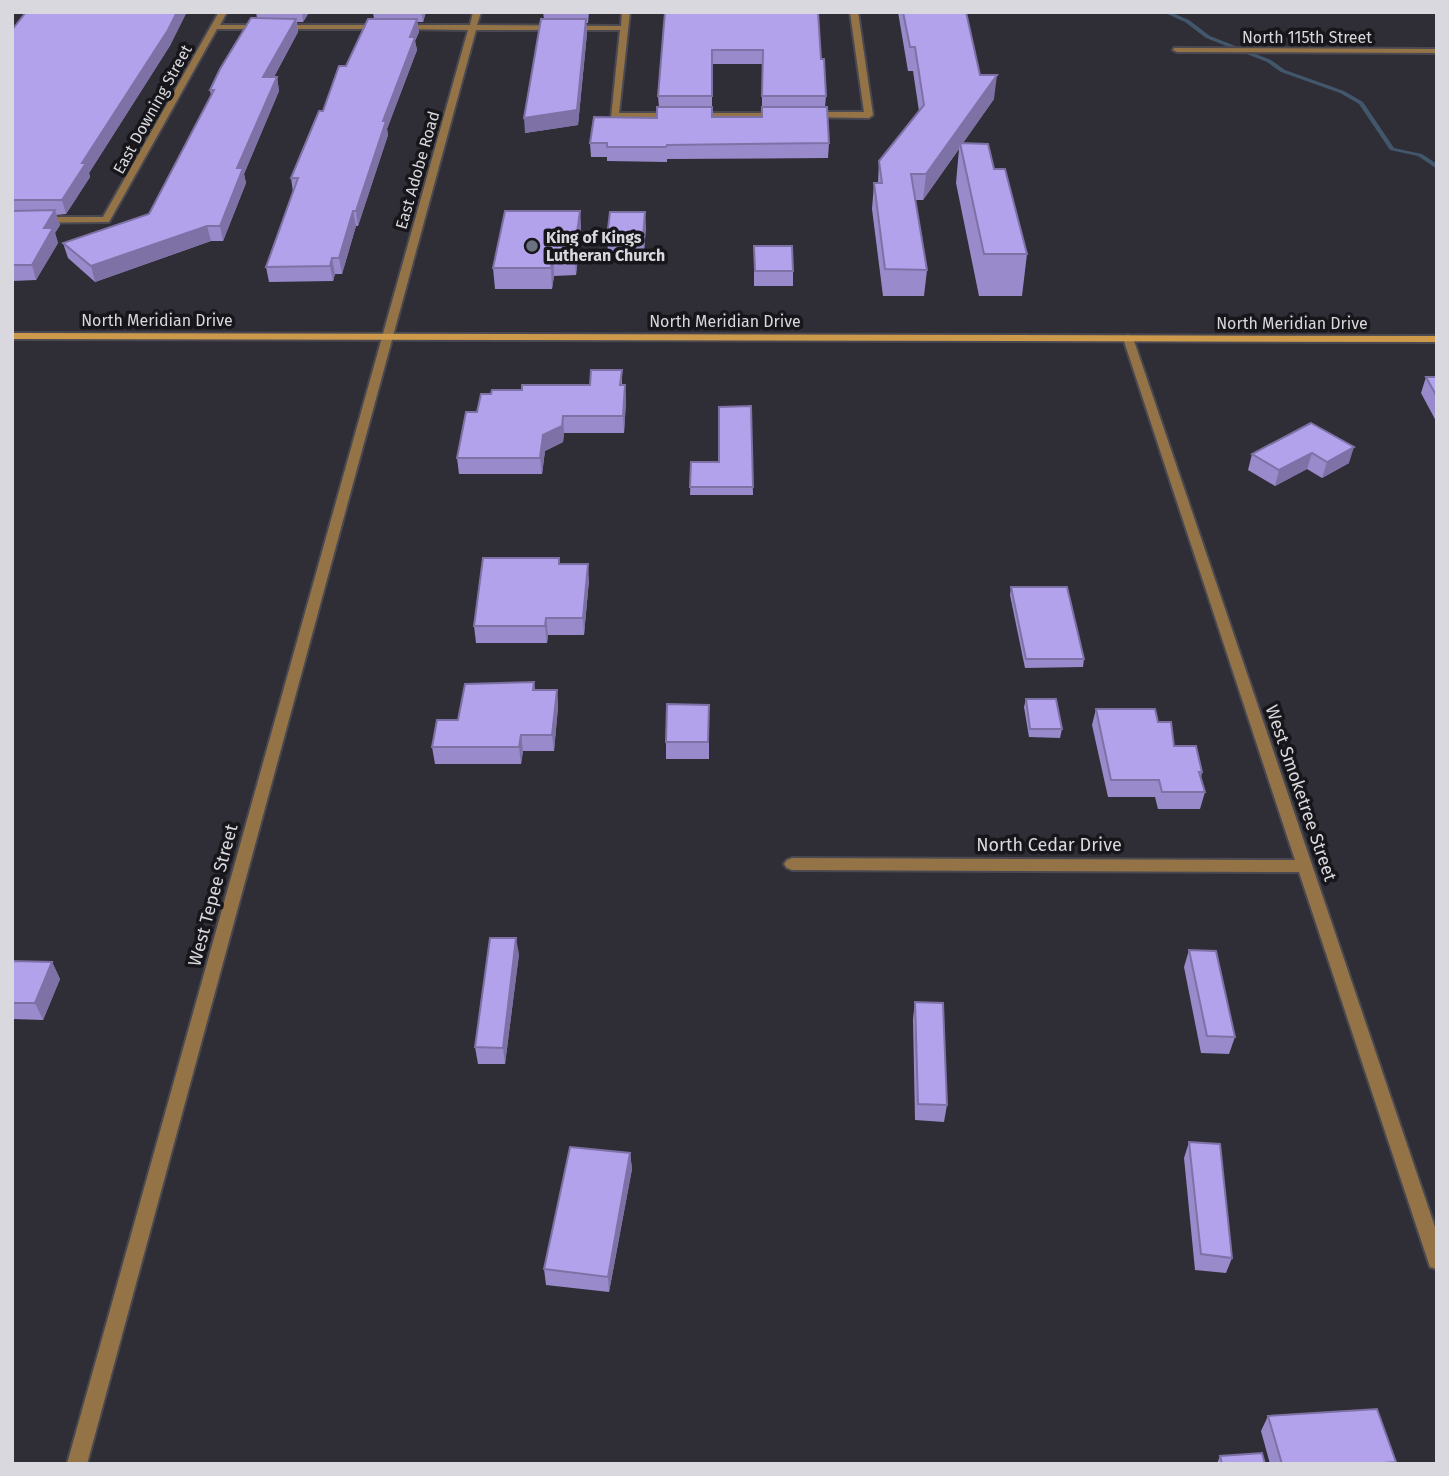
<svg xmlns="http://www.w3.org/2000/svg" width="1449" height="1476" font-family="'Fira Sans',sans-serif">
<rect width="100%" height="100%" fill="#2f2d36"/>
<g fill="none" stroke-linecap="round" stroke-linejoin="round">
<polygon fill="#42576c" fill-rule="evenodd" points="1163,12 1170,12 1189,20 1210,36 1271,60 1285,70 1344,91 1363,102 1394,148 1422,154 1437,164 1437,169 1418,156 1390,150 1359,104 1340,93 1281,72 1267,62 1206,38 1185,22"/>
<g stroke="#4a4851" stroke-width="4">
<g id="street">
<polygon points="219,12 227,12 220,25 381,25 385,27 381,29 217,29 109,222 12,223 12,217 103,217"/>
<polygon points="473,12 481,12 477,25 621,26 622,12 630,12 619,113 781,113 785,116 781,119 611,118 620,30 476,30 87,1464 67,1464 468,30 402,29 398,27 402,25 470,25"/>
<polygon points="850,12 858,12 873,115 869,118 806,117 805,115 809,112 864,112"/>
<polygon points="1174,48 1437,49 1437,53 1177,52 1173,50"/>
<polygon points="1128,335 1133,338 1437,1233 1437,1269 1430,1267 1428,1261 1299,872 792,870 787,868 784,864 787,860 792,858 1295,860 1123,338"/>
</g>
</g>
<g stroke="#4a4851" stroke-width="4">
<polygon id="secondary" points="12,333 1437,336 1437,342 12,339"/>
</g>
<use href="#street" fill="#947446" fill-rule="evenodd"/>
<use href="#secondary" fill="#cd9a4c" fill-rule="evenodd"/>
</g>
<g fill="#998bcb" fill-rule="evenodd">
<polygon points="256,12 317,12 316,14 308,14 303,22 297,22 298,32 274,77 277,77 279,91 244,174 246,183 223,241 211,241 95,282 68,258 63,243 149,214 211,95 210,90 257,18"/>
<polygon points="373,12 426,12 423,22 417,22 419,32 415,41 417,50 387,129 388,135 358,226 356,226 342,274 335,274 333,281 269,282 266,267 293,192 291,178 346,66 374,19"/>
<polygon points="543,12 589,12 588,23 586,23 587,33 578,125 525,133 544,19"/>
<path d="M 665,12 L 821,59 L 826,96 L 825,107 L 829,143 L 828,158 L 667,159 L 667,162 L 607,161 L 607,157 L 591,157 L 590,143 L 657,118 L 659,107 L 658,96 ZM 712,64 L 762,64 L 762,117 L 712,117 Z"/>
<polygon points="898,12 966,12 980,75 994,99 963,143 994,169 1027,254 1022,296 979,296 956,183 959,149 923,200 915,200 927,270 924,296 883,296 872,209 874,183 878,183 879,161 919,111 913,71 908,71"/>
<polygon points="12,30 171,44 89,173 90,177 66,214 56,215 60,225 55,233 58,243 36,280 12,281"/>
<polygon points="580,211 581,232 576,275 554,276 552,289 495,289 493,268"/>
<polygon points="646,226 644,252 608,252 607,237"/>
<polygon points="754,246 793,271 793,286 754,286"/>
<polygon points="622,370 622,385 625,385 626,401 624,433 564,433 563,442 545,451 542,474 459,474 457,458 477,412 491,394 522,390 590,385"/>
<polygon points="1426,377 1437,377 1437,423 1421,393"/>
<polygon points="751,406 753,495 690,495 691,462 719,462"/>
<polygon points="1311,423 1349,463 1322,478 1307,469 1275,486 1248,470 1252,454"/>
<polygon points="559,558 560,564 589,580 584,635 548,635 547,643 476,643 474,626"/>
<polygon points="1011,587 1084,659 1083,667 1025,668 1010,595"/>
<polygon points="534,682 535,690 557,690 558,707 554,751 523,751 521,764 435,764 432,747 458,720"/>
<polygon points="1026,699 1062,729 1060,738 1029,737 1024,707"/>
<polygon points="709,705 709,759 666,759 666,742"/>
<polygon points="1096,709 1158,722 1174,746 1202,772 1201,778 1205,792 1200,809 1158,809 1155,797 1108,797 1092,725"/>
<polygon points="1189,950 1235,1037 1229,1054 1201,1053 1184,967"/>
<polygon points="519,954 505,1064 478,1064 475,1047"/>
<polygon points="12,961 52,962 60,979 43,1020 12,1019"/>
<polygon points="915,1002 947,1105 944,1122 915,1120 913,1019"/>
<polygon points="1189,1142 1232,1258 1226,1273 1195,1270 1184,1158"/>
<polygon points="630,1153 632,1169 609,1292 546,1285 544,1269"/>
<polygon points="1268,1416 1396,1462 1395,1464 1270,1464 1261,1431"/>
<polygon points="1220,1456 1265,1464 1217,1464"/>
</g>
<g fill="#7d71a5">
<polygon points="177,12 187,12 171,44 89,173 90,177 66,214 62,200 82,163"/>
<polygon points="302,12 307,12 308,14 303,22"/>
<polygon points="421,12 426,12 423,22"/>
<polygon points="296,19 298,32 266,91 263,77"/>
<polygon points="417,19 419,32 415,41 417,50 387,129 388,135 358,226 356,211 383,121"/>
<polygon points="586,19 587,33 578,125 525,133 524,118"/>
<polygon points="997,75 994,99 960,147 960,143 959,149 923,200 926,174"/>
<polygon points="277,77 279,91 244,174 246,183 223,241 220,226 237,168"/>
<polygon points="55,210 60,225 55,233 58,243 36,280 32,265 44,228"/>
<polygon points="353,211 356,226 342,274 339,258"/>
<polygon points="580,211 581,232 576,275 574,254"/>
<polygon points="645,212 646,226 644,252 643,237"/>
<polygon points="207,226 211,241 95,282 91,266"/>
<polygon points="553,255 554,276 552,289 551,268"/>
<polygon points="332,258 335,274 333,281 330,266"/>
<polygon points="625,385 626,401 624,433 623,416"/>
<polygon points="563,416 564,433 563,442 545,451 542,474 540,458 543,435"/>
<polygon points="1354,447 1349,463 1322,478 1327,462"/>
<polygon points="1312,453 1307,469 1275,486 1279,470"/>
<polygon points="588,564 589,580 584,635 583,618"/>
<polygon points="546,618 548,635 547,643 545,626"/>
<polygon points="557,690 558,707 554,751 552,735"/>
<polygon points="521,735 523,751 521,764 519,747"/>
<polygon points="516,938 519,954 505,1064 503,1048"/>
<polygon points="52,962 60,979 43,1020 35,1003"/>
<polygon points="630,1153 632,1169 609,1292 608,1277"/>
</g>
<g fill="#b2a2ec" stroke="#7d71a5" stroke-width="2">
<polygon points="26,12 177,12 168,30 82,163 86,163 62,200 12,200 12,30"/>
<polygon points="665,12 818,12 821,59 824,59 826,96 762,96 763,50 712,50 712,96 658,96"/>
<polygon points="903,12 966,12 980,75 997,75 926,174 911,174 927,270 885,269 874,183 882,183 879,161 924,105 915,47 910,47"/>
<polygon points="251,18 296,19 263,77 277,77 237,168 243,168 220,226 207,226 91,266 63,243 149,214 214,90 210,90 220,69"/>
<polygon points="368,19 417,19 410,37 415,37 383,121 386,121 356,211 353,211 339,258 332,258 330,266 266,267 298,178 291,178 319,111 323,111 339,66 346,66"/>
<polygon points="541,19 586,19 577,110 524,118"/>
<polygon points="657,107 712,107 712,117 762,117 762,107 827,107 829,143 667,145 666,147 607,147 607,143 590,143 594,117 657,118"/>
<polygon points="960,143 988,144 994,169 1005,169 1027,254 984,254"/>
<polygon points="55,210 44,228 53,228 32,265 12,265 12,211"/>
<polygon points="505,211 580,211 574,254 553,255 551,268 493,268"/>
<polygon points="610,212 645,212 643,237 607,237"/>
<polygon points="754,246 792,246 793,271 755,271"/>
<polygon points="591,370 622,370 620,385 625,385 623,416 563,416 562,426 543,435 540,458 457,458 466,412 477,412 481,394 491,394 492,390 522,390 522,385 590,385"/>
<polygon points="1426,377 1437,377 1437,397"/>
<polygon points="751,406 753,487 690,487 691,462 719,462 719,407"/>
<polygon points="1311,423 1354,447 1327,462 1312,453 1279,470 1252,454"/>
<polygon points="483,558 559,558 559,564 588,564 583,618 546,618 545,626 474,626"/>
<polygon points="1011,587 1067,587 1084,659 1026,659"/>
<polygon points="534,682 533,690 557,690 552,735 521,735 519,747 432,747 437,720 458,720 465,684"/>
<polygon points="1026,699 1056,699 1062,729 1030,729"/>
<polygon points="667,704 709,705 708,742 666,742"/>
<polygon points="1096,709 1155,709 1158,722 1171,722 1174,746 1196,746 1202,772 1199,772 1205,792 1162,792 1159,780 1111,780"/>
<polygon points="490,938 516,938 503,1048 475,1047"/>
<polygon points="1189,950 1216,951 1235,1037 1207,1036"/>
<polygon points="12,961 52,962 35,1003 12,1003"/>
<polygon points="915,1002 943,1003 947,1105 918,1104"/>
<polygon points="1189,1142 1220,1144 1232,1258 1201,1254"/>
<polygon points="570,1147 630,1153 608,1277 544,1269"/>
<polygon points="1377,1409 1396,1462 1371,1464 1282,1464 1268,1416"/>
<polygon points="1262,1453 1265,1464 1222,1464 1220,1456"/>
</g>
<circle fill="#6b7280" stroke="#17161a" stroke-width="2.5" cx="532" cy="246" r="7"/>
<g text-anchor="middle" stroke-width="7" stroke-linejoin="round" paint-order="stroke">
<g font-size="16" fill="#d9d8de" stroke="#17161a">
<text x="1307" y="43">North 115th Street</text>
<text transform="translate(152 109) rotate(-61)" y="6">East Downing Street</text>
<text transform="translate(417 170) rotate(-74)" y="6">East Adobe Road</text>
<text x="157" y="326">North Meridian Drive</text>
<text x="725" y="327">North Meridian Drive</text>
<text x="1292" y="329">North Meridian Drive</text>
</g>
<g font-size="16" font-weight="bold" fill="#d9d8de" stroke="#17161a" text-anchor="start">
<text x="546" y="243">King of Kings<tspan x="546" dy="18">Lutheran Church</tspan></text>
</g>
<g font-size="18" fill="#d9d8de" stroke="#17161a">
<text transform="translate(1301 793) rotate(71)" y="6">West Smoketree Street</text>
<text x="1049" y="851">North Cedar Drive</text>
<text transform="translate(213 895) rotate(-75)" y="6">West Tepee Street</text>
</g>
</g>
<rect width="1449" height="1476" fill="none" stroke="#d9d8de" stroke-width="28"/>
</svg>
